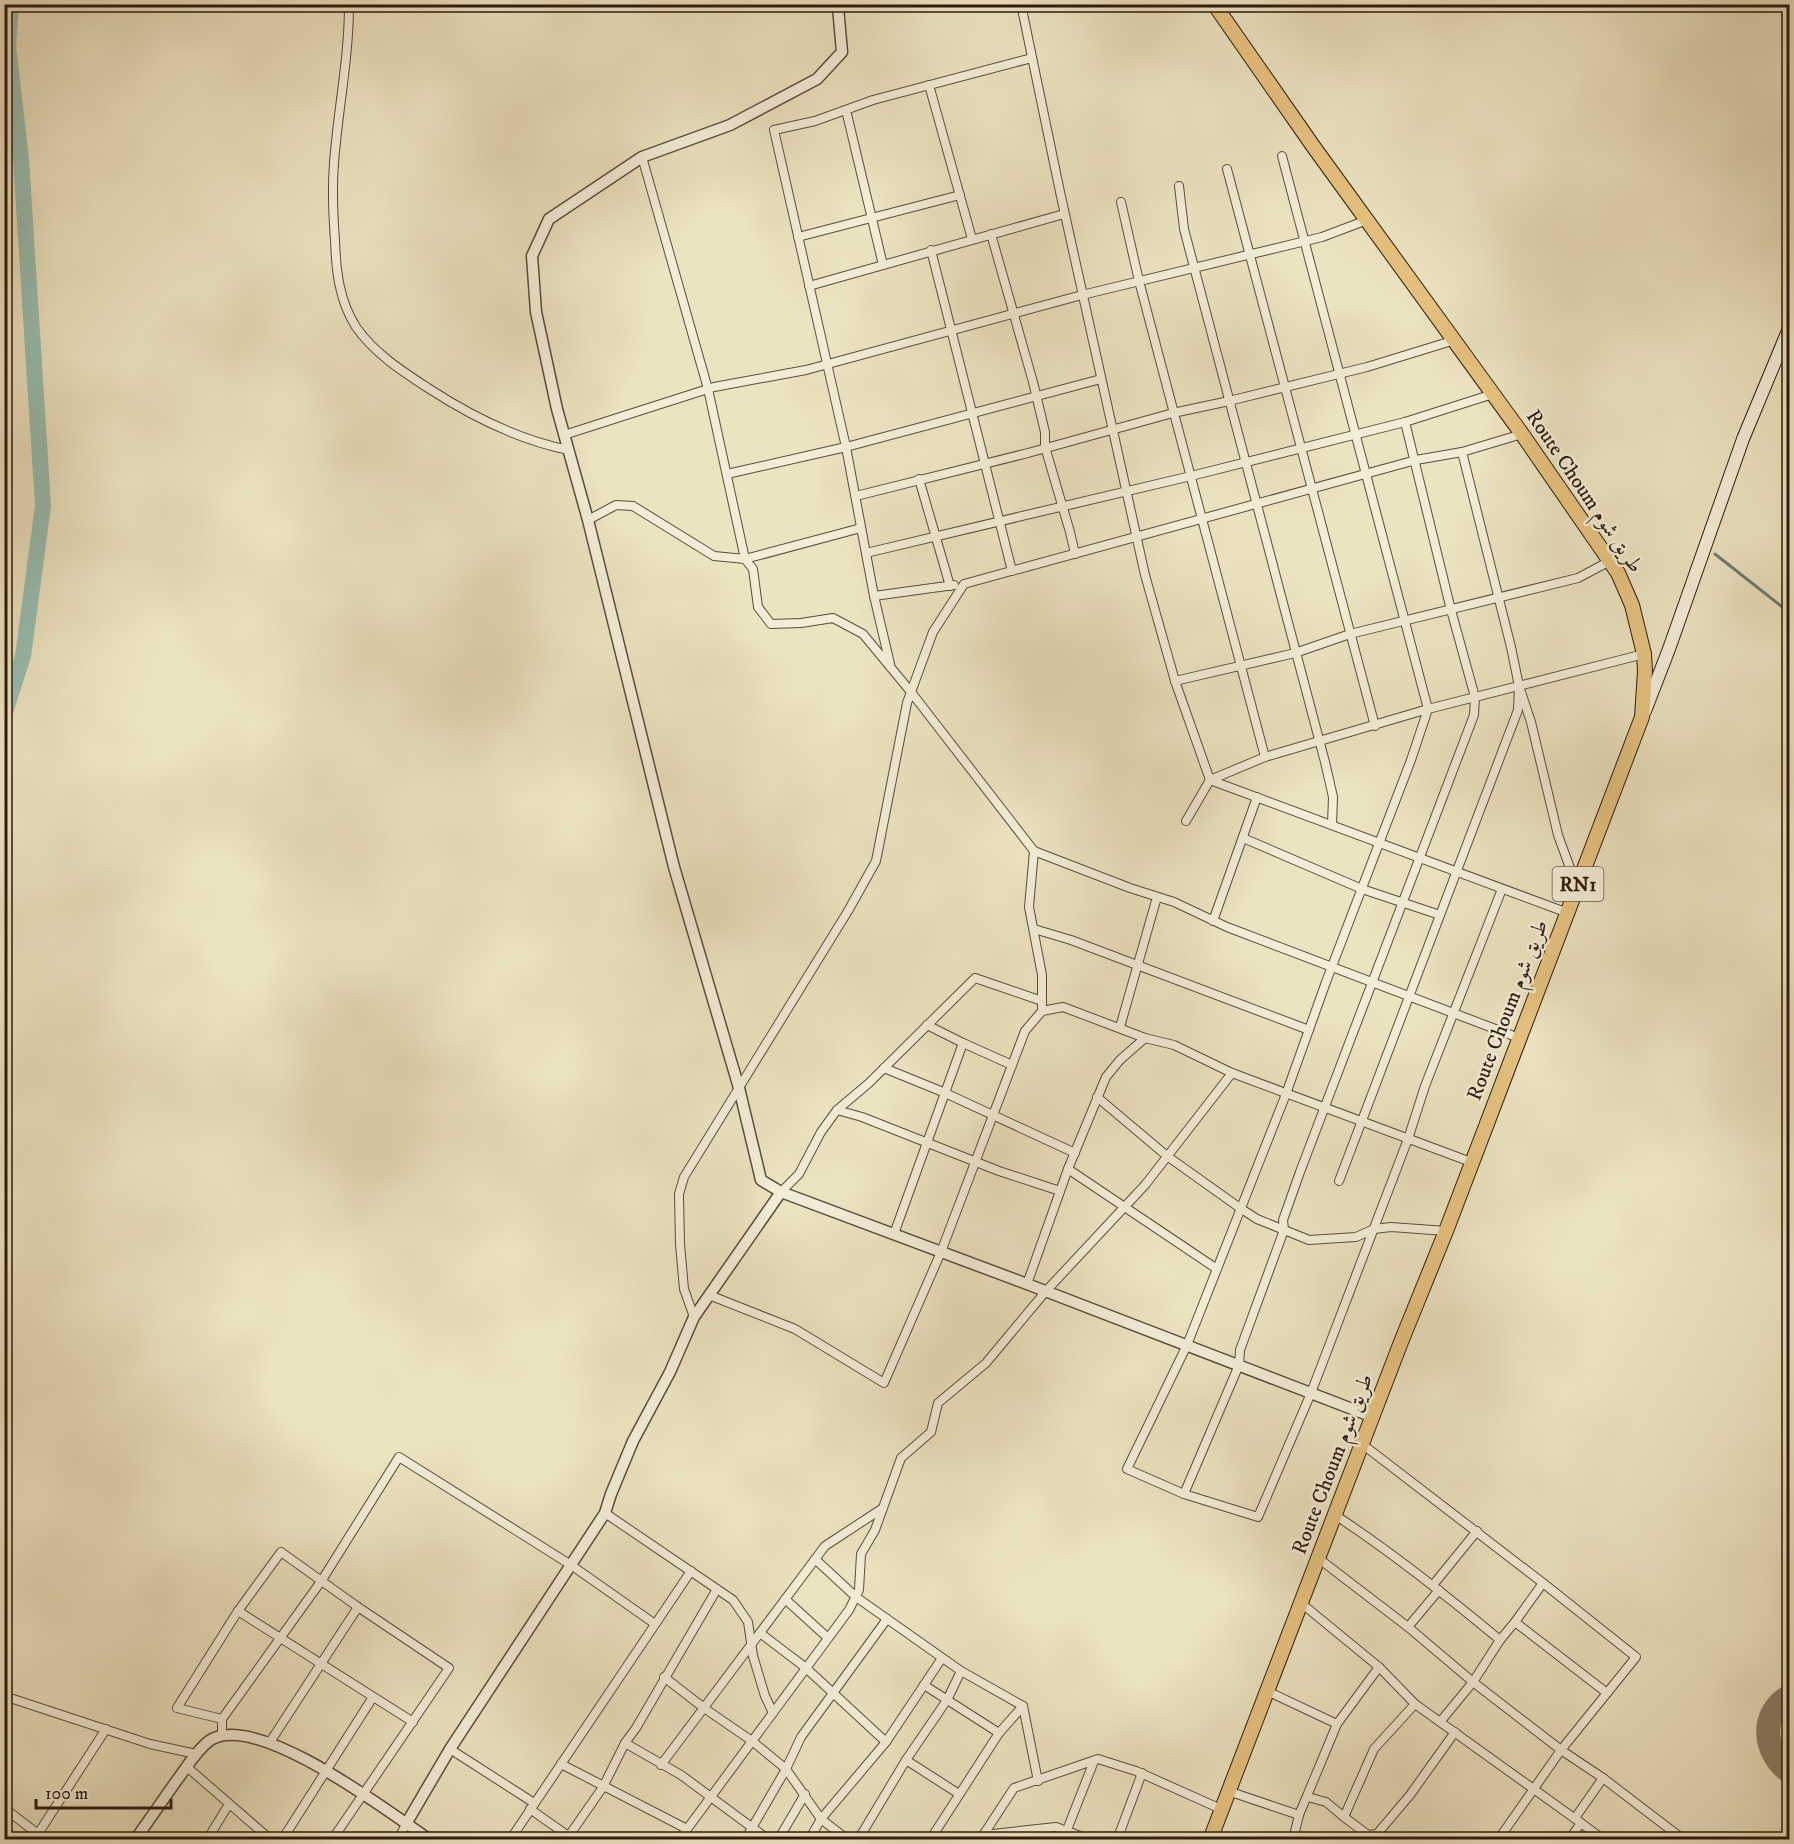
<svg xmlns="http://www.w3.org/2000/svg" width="1794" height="1844" font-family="'IM FELL DW Pica',Amiri,serif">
<rect width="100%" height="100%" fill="#ece3c1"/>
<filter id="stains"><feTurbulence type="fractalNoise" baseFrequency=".00333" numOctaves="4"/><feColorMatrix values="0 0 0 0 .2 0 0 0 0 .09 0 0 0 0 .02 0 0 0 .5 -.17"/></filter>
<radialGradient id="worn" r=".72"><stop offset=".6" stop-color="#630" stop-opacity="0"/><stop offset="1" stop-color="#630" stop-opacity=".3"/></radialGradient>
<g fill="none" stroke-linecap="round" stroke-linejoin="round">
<polyline stroke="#6d7c6f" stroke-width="3" points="1715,554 1790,613"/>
<polyline stroke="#99beb1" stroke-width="16" points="4,715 23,656 43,506 21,159 8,46 11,4"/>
<path stroke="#8c7e67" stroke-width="24" d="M 1790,1696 C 1759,1713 1763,1753 1790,1772"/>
<g stroke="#5c4c3a" stroke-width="10">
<g id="minor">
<path d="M 349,4 C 349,59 338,109 334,163 C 332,188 333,214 335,240 C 336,271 339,300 356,327 C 374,353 402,371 428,388 C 471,416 518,440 569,450"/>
<polyline points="1021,4 1060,192 1145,575 1175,681 1210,780 1568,913"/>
<polyline points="929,85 972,239"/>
<polyline points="846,110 883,265"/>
<polyline points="1282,156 1428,709 1411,760 1326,982 1286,1094 1187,1345 1127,1469 1184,1494 1239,1365 1240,1350 1284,1230 1283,1220 1300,1172 1474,715 1475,697 1451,610 1405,422"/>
<polyline points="642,157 708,389 745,559 861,528"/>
<polyline points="1227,169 1375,726"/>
<polyline points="1179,186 1184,229 1325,762 1333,797 1332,825"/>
<polyline points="1121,202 1139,281 1265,757"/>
<polyline points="991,234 1033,382 1045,432 1045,447 1070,532 1075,554"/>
<polyline points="798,237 960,195"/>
<polyline points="931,250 1012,571"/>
<polyline points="809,286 1064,214"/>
<polyline points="564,435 714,387 806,370 1082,295 1322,237 1367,220"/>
<polyline points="1462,452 1511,647 1519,686 1531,722 1558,835 1570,868 1579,882"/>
<polyline points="727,474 846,447 774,130 815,121 873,100 1032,58"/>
<polyline points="919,479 950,586"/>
<polyline points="856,496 1028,453 1173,413 1229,401 1367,367 1455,340"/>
<polyline points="588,520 616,505 633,506 714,556 745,559 753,569 758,607 771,624 801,623 833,618 863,634 911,692 1034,851 1029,907 1042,975 1042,1011"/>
<polyline points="866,553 1191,476 1405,422 1493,394"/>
<polyline points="874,596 954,585"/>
<polyline points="890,664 874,596 846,447 1101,379"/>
<polyline points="1175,681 1295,653 1350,634 1578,578 1610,561"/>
<polyline points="1186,821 1210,780 1265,757 1428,709 1644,654"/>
<polyline points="1243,838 1362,889 1440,915"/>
<polyline points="1034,851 1130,888 1174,902 1227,927 1519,1038"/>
<polyline points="1213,921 1257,797"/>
<polyline points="1034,929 1071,940 1309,1030"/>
<polyline points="1120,1027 1157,897"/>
<polyline points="963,1043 1012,1065"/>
<polyline points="884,1068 943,1092 1075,1153"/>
<polyline points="1097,1097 1167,1156 1240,1208 1257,1219 1309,1240 1356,1237 1374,1229 1391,1227 1446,1231"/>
<polyline points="837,1110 862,1117 999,1171 1060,1191"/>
<polyline points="1068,1169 1217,1269"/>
<polyline points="1339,1181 1518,710 1519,686"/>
<polyline points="781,1192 799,1174 821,1132 837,1110 869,1083 975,978 1042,1001"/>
<polyline points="894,1234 963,1043 927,1025"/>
<polyline points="1027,1284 1068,1169 1106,1077 1120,1060 1145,1038"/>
<polyline points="709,1295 795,1329 884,1383 941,1252 1025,1031 1042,1011 1063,1007 1145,1038 1174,1045 1232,1073 1471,1162"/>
<polyline points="694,1317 684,1289 680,1244 679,1194 684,1177 848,911 876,861 907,703 933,632 964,584 1416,460 1462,452 1522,434"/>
<polyline points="1362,1444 1543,1583 1515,1622"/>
<polyline points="1184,1494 1258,1517 1311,1393 1408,1139 1425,1086 1502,889"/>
<polyline points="605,1513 733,1600 748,1622 753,1656 765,1696 773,1713"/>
<path d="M 1335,1515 C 1393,1553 1447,1596 1500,1640 L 1515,1622 L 1607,1693 L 1561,1750 L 1498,1840"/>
<polyline points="1318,1558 1408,1627 1473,1682 1561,1750 1603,1778 1684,1840"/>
<polyline points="815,1559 856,1597 961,1671 947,1700 906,1760 858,1840"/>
<polyline points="1543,1583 1636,1657 1607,1693"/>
<polyline points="1433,1585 1477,1531"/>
<polyline points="785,1599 828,1638"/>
<polyline points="1301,1603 1379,1667 1337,1724"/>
<polyline points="238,1611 413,1722"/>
<polyline points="1408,1627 1439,1590"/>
<polyline points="760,1633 806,1668 886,1742"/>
<polyline points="664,1677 704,1708 752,1741 786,1769 821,1819 848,1840"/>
<polyline points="924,1685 999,1733"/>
<polyline points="1267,1691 1337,1724 1299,1815"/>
<polyline points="4,1696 150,1744 196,1754"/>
<polyline points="1415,1704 1581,1823 1569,1840"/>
<polyline points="1023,1706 1038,1781"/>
<polyline points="222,1719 322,1580 399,1457 571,1565 655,1624"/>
<polyline points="1440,1722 1473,1682 1500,1640"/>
<polyline points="222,1735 222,1719 177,1708 238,1611 281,1552 358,1607 449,1668 332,1840"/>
<polyline points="270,1742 358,1607"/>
<polyline points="625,1743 681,1775 769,1840"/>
<polyline points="450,1749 534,1803"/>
<polyline points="906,1760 959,1794"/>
<polyline points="561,1764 687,1829"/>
<polyline points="661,1765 825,1546 883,1508"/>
<polyline points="187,1767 271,1840"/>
<polyline points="1228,1791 1299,1815 1293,1840"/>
<polyline points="1308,1797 1326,1802 1344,1817 1374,1749 1415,1704 1379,1667"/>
<polyline points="4,1808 46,1840"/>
<polyline points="530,1809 574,1840"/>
<polyline points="1344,1817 1368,1835"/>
<polyline points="1575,1818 1603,1778"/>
<polyline points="1581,1823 1604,1840"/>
<polyline points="1503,1833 1512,1840"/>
<polyline points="983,1835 1056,1827 1091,1840"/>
<polyline points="34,1840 106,1729"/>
<polyline points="207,1840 229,1804"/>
<polyline points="282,1840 373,1697"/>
<polyline points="398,1840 406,1824"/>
<polyline points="510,1840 691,1571"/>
<polyline points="566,1840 603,1787 625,1743 636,1728 717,1589"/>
<polyline points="679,1840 849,1610 859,1590 861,1554 875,1530 901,1458 931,1432 938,1403 986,1363 1046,1291 1145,1185 1232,1073"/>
<polyline points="745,1840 786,1769 801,1737 887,1619"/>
<polyline points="778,1840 805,1794"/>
<polyline points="809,1840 821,1819 886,1742 942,1658"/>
<polyline points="930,1840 999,1733 1023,1706 961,1671"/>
<polyline points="980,1840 1014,1788 1098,1759 1136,1771 1221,1809"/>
<polyline points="1063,1840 1094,1761"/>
<polyline points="1117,1840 1142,1773"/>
<polyline points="1366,1840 1368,1835 1377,1834 1410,1795 1455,1732"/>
</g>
</g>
<g stroke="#5c4c3a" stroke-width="13">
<g id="tertiary">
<polyline points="843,4 838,7 842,52 817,79 730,125 642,157 549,219 532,256 536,312 557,409 588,520 674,867 739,1088 761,1180 781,1192 1027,1284 1373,1417"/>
<polyline points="406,1824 450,1749 605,1513 611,1494 633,1441 670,1372 694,1317 781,1192"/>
<path d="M 135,1840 C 149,1820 163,1800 177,1780 C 187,1767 196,1751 209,1741 C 255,1709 390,1813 430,1840"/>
</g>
</g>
<g stroke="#2c1a0d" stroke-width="14">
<polyline id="secondary" points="1645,711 1669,649 1743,439 1790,326"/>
</g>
<g stroke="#2c1a0d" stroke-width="16">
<polyline id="trunk" points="1210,1840 1401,1342 1446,1231 1642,717 1645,671 1644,654 1632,605 1618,573 1522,434 1313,146 1214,4"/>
</g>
<use href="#minor" stroke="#f3edd7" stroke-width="8"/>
<use href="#tertiary" stroke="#f3edd7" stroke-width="10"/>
<use href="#secondary" stroke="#f3edd7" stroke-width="12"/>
<use href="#trunk" stroke="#e6c280" stroke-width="14"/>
</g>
<g text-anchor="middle" stroke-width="5" stroke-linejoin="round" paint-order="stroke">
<rect fill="#f3edd7" stroke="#68594a" stroke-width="1.5" x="1552.5" y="867" width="51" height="34" rx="4.5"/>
<g font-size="20" font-weight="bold" fill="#2c1a0d">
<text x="1578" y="891">RN1</text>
</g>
<g font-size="21" fill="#2c1a0d" stroke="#f3edd7">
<text transform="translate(1585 491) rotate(56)" y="7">Route Choum طريق شوم</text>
<text transform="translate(1507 1010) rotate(-69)" y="7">Route Choum طريق شوم</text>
<text transform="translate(1332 1464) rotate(-69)" y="7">Route Choum طريق شوم</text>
</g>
</g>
<rect width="1794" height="1844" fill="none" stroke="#ece3c1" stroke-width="24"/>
<rect x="6" y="6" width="1782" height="1832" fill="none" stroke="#2c1a0d" stroke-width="3"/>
<rect x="12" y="12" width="1770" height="1820" fill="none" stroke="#2c1a0d" stroke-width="1.5"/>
<path d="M36 1799v9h135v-9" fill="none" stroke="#2c1a0d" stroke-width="3"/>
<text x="45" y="1799" font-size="18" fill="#2c1a0d" stroke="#f3edd7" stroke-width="4.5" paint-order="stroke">100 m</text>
<rect width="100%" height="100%" filter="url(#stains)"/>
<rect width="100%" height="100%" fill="url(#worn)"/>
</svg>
